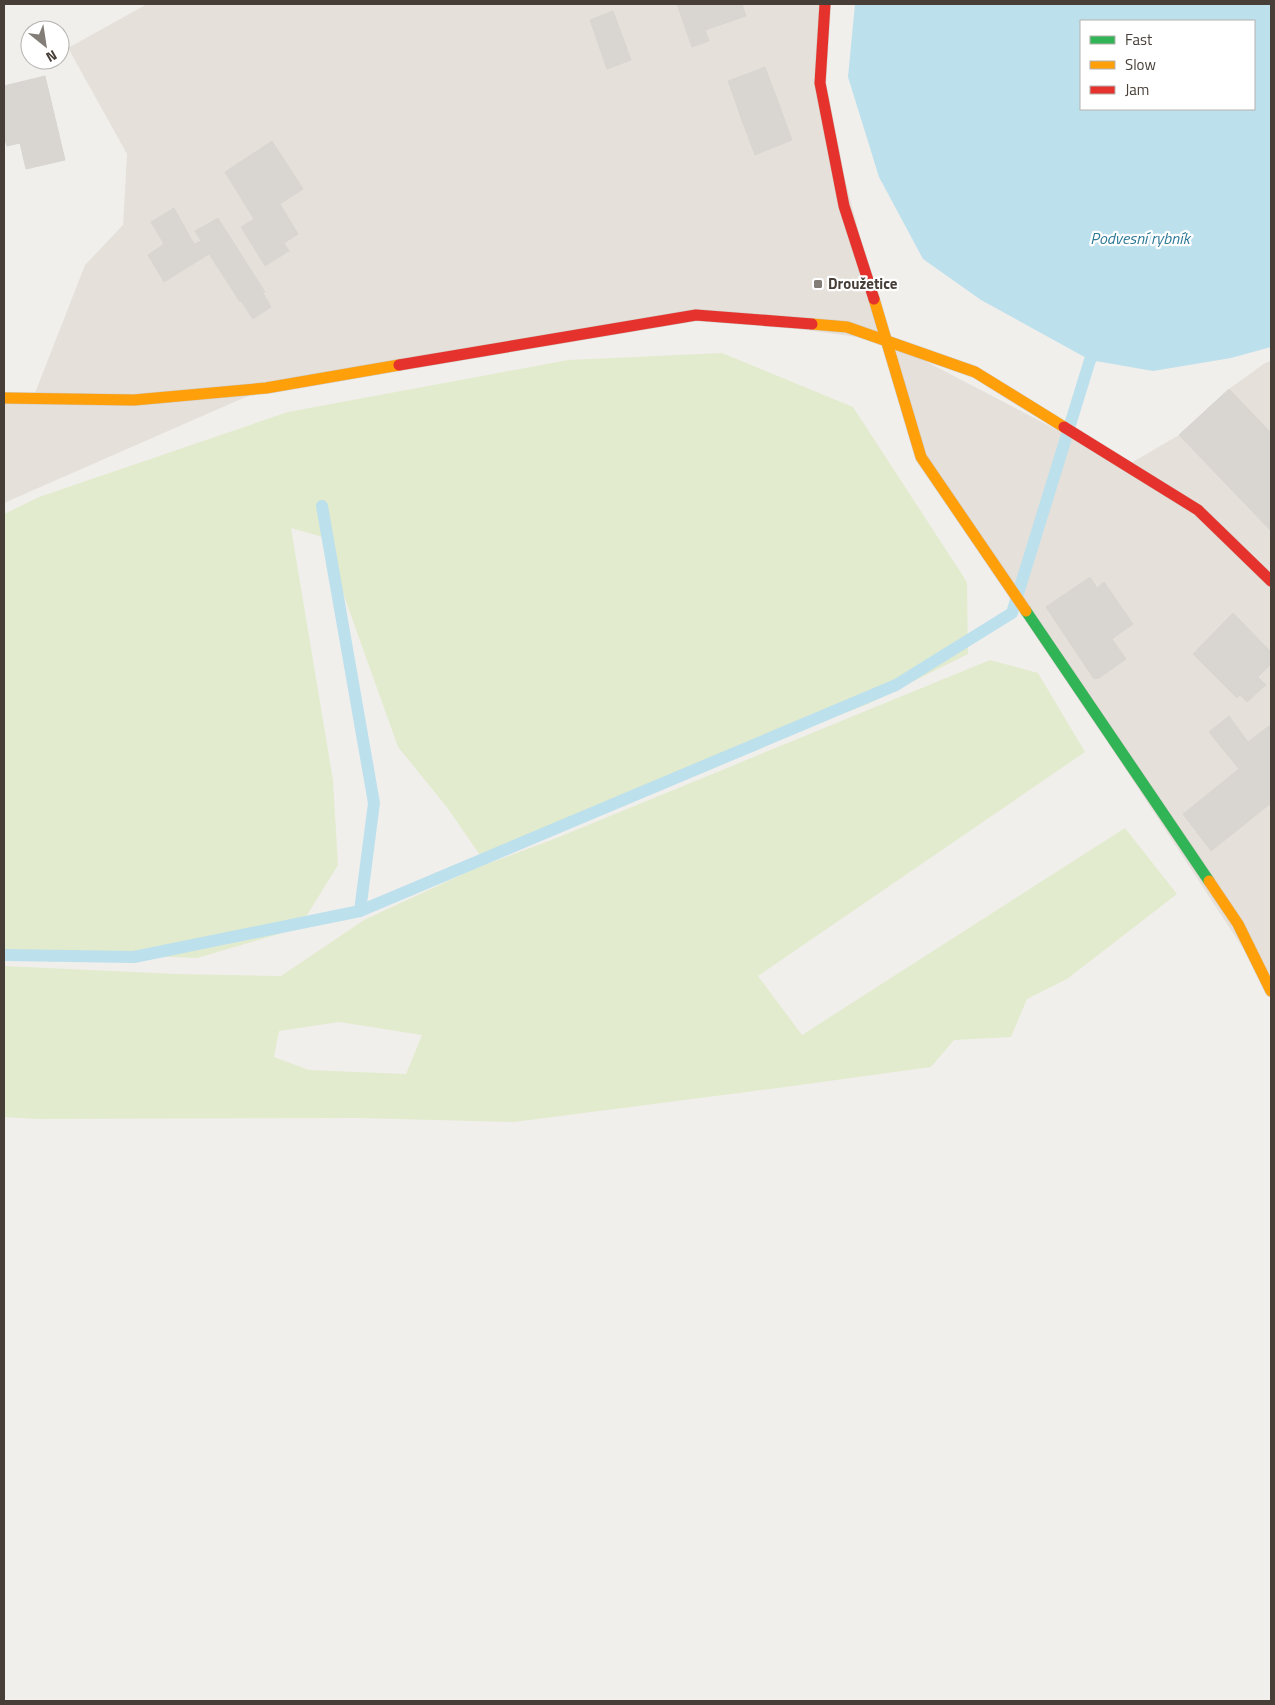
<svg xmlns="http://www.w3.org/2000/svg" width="1275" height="1705" font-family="'Titillium Web',sans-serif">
<rect width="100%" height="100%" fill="#f1efec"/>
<polygon fill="#e5e0d9" points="147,4 825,4 820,83 887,341 1126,466 1179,435 1229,389 1265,363 1271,361 1271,991 921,457 887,341 696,315 266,388 4,503 4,398 33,398 85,265 123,225 127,154 68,48"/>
<g fill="#e2ebcd" fill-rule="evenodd">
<polygon points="722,353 853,407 967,582 968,654 868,704 772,740 521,843 480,855 446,806 398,747 323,537 291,528 333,780 338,865 299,928 197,958 4,950 4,514 39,497 288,412 568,360"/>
<path d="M 990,660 L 1038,673 L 1085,752 L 758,976 L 802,1035 L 1125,828 L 1177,894 L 1067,979 L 1027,999 L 1011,1037 L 954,1040 L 931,1067 L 778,1088 L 514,1122 L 359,1118 L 37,1119 L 4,1117 L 4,966 L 176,974 L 281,976 L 364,920 L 474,869 L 554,839 ZM 339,1022 L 422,1035 L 406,1074 L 309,1070 L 274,1057 L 279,1031 Z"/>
</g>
<path fill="#bde0ed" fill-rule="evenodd" d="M 855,4 L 1271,4 L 1271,347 L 1231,358 L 1153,371 L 1090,360 L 981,300 L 923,259 L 879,177 L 848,77 ZM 1081,21 L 1254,21 L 1254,109 L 1081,109 Z"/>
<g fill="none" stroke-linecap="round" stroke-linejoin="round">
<g stroke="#bde0ed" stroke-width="12">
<polyline points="322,506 374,803 360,911"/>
<polyline points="4,955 134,957 360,911 896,685 1012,613 1090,360 1098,347"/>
</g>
</g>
<g fill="#d9d6d2" stroke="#d9d6d2">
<polygon points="677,4 742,4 746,16 705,30 709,41 692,47"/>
<polygon points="613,11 631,60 607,69 590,20"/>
<polygon points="765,67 772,86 735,100 728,81"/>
<polygon points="45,76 65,160 26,169 20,143 7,146 4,137 4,86"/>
<polygon points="772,86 779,104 741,118 735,100"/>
<polygon points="779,104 785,121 748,136 741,118"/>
<polygon points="785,121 792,140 755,155 748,136"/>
<polygon points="272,141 303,189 280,204 298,234 284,243 289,251 265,266 241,227 254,219 225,172"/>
<polygon points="174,208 194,244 201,241 195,231 218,218 265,292 263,293 271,307 253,319 241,301 240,302 209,254 164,282 148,255 164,244 151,222"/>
<polygon points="1229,389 1271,433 1271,531 1179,435"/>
<polygon points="1090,577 1097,588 1104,582 1133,624 1112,639 1126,659 1099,678 1094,679 1046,607"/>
<polygon points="1233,613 1271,652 1271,664 1258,677 1266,685 1247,702 1240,695 1237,698 1193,654"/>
<polygon points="1229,716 1248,742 1269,726 1271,728 1271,743 1239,769 1209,732"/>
<polygon points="1271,743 1271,803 1211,851 1183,814"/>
</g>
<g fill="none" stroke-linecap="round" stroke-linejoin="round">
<g stroke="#d0cbc3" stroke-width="12">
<polyline id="fast" points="1026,611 1209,881"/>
</g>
<g stroke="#d0cbc3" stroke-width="12">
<g id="slow">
<polyline points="874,299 921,457 1026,611"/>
<polyline points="812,324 847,327 975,372 1064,427"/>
<polyline points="4,398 134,400 266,388 399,365"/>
<polyline points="1209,881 1238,924 1271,991"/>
</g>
</g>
<g stroke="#d0cbc3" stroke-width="12">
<g id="jam">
<polyline points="825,4 820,83 844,206 874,299"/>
<polyline points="399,365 696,315 812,324"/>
<polyline points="1064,427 1198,510 1271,581"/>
</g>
</g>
<use href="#fast" stroke="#30b455" stroke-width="11"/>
<use href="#slow" stroke="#ff9f0a" stroke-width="11"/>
<use href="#jam" stroke="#e5322d" stroke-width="11"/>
</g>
<rect fill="#827d76" stroke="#fff" stroke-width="2" x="813" y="279" width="10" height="10" rx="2.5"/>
<g text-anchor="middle" stroke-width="4.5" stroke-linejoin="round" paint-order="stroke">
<g font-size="15" font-weight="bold" fill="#473f37" stroke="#fff" text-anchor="start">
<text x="828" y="289">Droužetice</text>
</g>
<g font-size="16" font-style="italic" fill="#2e7998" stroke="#fff">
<text x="1140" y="244">Podvesní rybník</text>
</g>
</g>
<rect width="1275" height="1705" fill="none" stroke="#473f37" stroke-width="10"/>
<rect x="1080" y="20" width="175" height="90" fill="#ffffff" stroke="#b5b2af"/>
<rect x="1090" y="36" width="25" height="8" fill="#30b455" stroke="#b5b2af"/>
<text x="1125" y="45" font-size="15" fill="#473f37">Fast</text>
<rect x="1090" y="61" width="25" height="8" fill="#ff9f0a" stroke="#b5b2af"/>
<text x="1125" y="70" font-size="15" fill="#473f37">Slow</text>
<rect x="1090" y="86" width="25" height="8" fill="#e5322d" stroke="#b5b2af"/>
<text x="1125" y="95" font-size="15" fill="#473f37">Jam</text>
<g transform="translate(45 45) rotate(150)"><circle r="24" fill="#ffffff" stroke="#b5b2af"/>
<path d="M0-4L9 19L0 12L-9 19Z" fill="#827d76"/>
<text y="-8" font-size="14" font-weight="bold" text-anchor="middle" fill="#473f37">N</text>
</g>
</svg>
